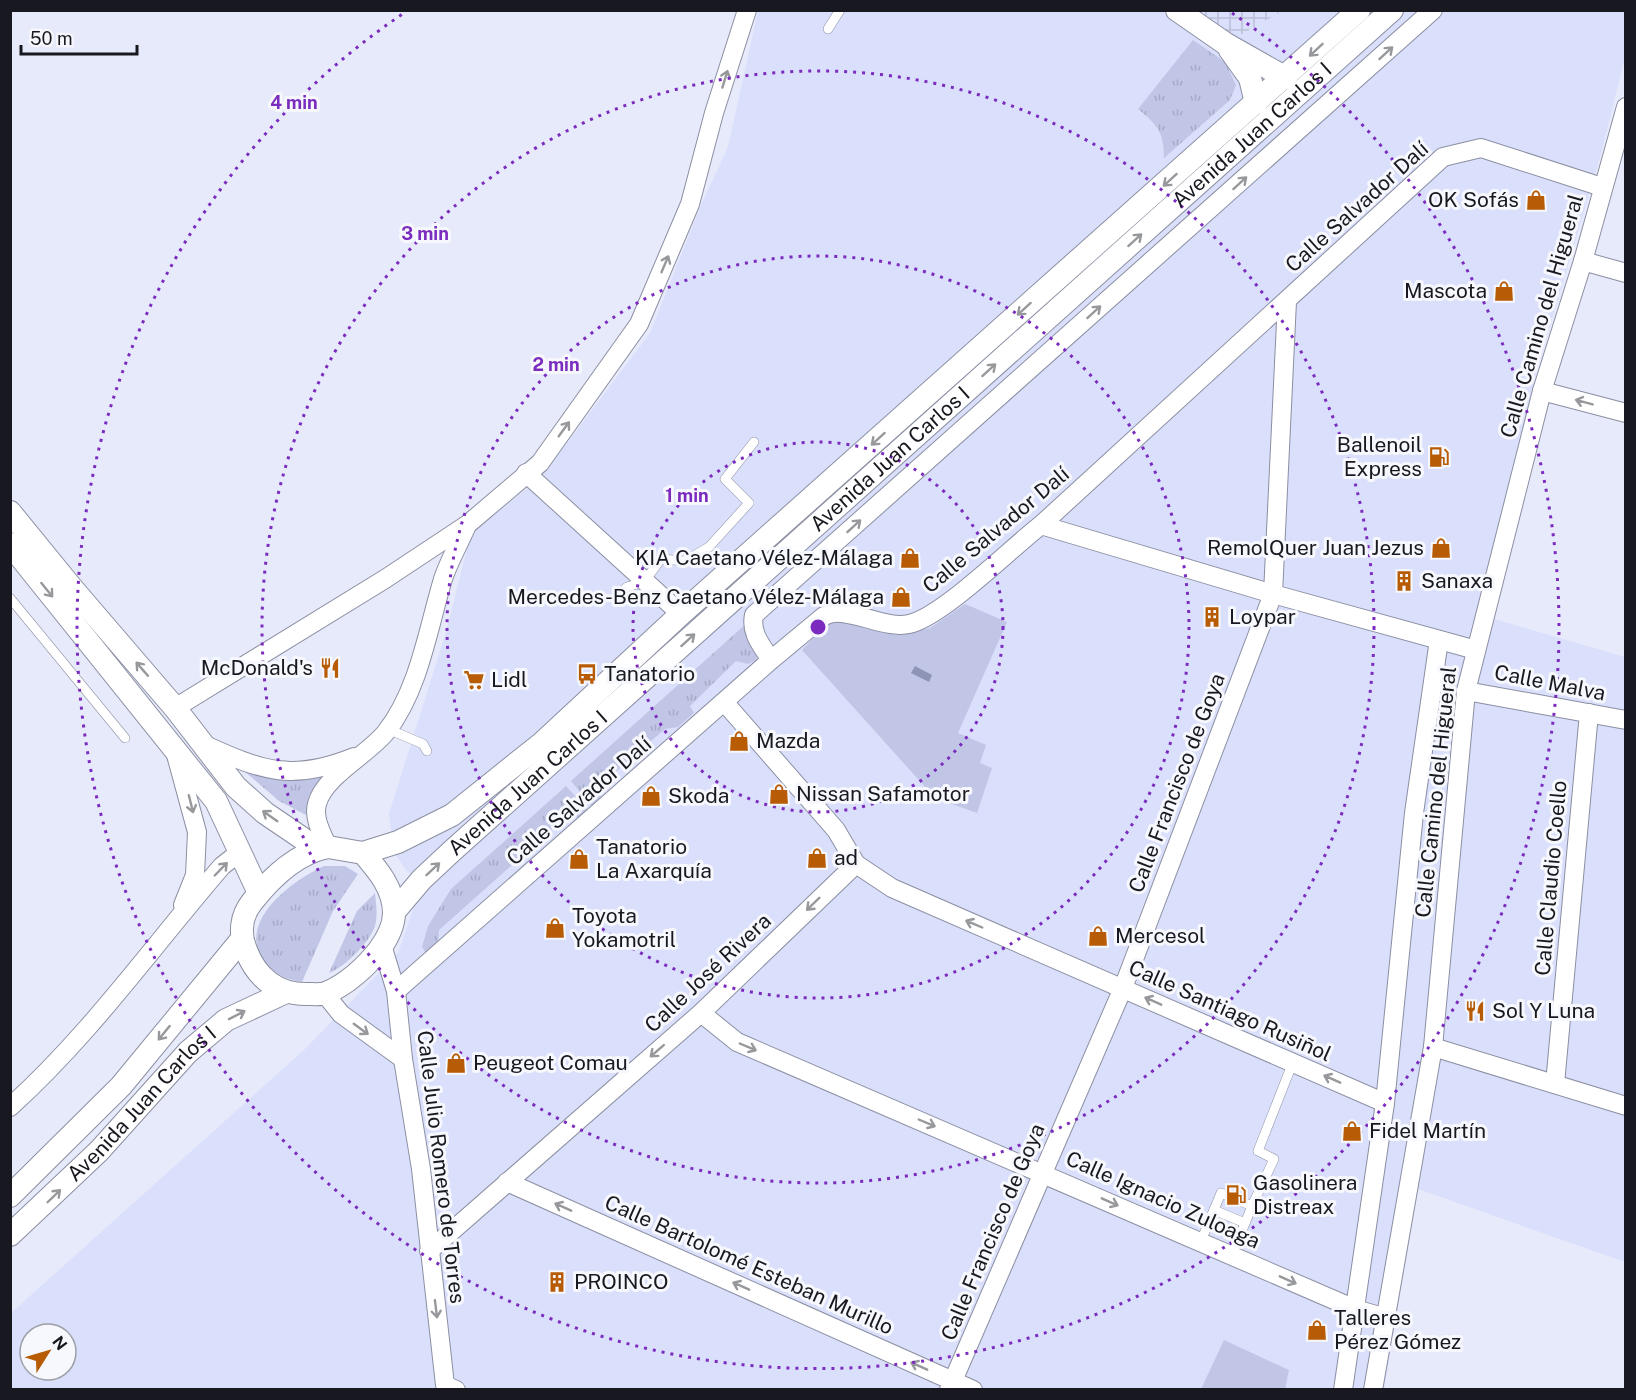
<svg xmlns="http://www.w3.org/2000/svg" width="1636" height="1400" font-family="'Public Sans',sans-serif">
<defs>
<pattern id="industrial-grid" width="8" height="8" patternUnits="userSpaceOnUse" patternTransform="scale(1.5)"><rect width="8" height="8" fill="#dadffb"/><path d="M0 4h8M4 0v8" fill="none" stroke="#babfd7"/></pattern>
<pattern id="grass-tufts" width="24" height="20" patternUnits="userSpaceOnUse" patternTransform="scale(1.5)"><rect width="24" height="20" fill="#c1c6e7"/><path d="M3 7l-1-3M5 7V3M7 7l1-3M15 17l-1-3M17 17v-4M19 17l1-3" fill="none" stroke="#a5aac6"/></pattern>
<pattern id="water-ripples" width="26" height="14" patternUnits="userSpaceOnUse" patternTransform="scale(1.5)"><rect width="26" height="14" fill="#8e94b5"/><path d="M2 4q2-2 4 0t4 0M15 11q2-2 4 0t4 0" fill="none" stroke="#737893"/></pattern>
</defs>
<rect width="100%" height="100%" fill="#e7eafb"/>
<path fill="#dadffb" fill-rule="evenodd" d="M 758,11 L 1625,11 L 1625,57 L 1601,154 L 1536,373 L 1480,615 L 1625,657 L 1625,1262 L 1418,1189 L 1384,1390 L 11,1389 L 10,1314 L 305,1049 L 398,953 L 416,901 L 425,887 L 406,870 L 394,853 L 389,814 L 446,632 L 471,533 L 534,483 L 552,463 L 650,333 L 701,205 L 728,147 ZM 30,1334 L 66,1334 L 66,1370 L 30,1370 Z"/>
<polygon fill="url(#industrial-grid)" points="1193,11 1282,11 1235,38"/>
<g fill="url(#grass-tufts)">
<path d="M 1193,40 L 1225,62 L 1236,85 L 1230,100 L 1164,158 C 1164,133 1158,125 1138,109 Z"/>
<polygon points="748,622 758,653 756,660 748,664 736,661 690,706 694,713 678,727 665,729 597,788 602,799 593,808 571,781"/>
<polygon points="244,771 319,773 322,778 309,796 306,815 279,801"/>
<polygon points="566,786 588,810 580,818 567,816 439,930 438,943 426,953 422,947 428,926 451,889"/>
<path d="M 324,866 L 345,866 L 358,874 L 333,911 L 302,982 C 282,978 271,974 261,956 C 240,918 295,879 324,866 Z"/>
<path d="M 375,893 C 376,904 378,915 375,926 C 370,942 345,967 329,973 L 357,911 Z"/>
</g>
<g fill="#c1c6e7">
<polygon points="965,604 1007,622 958,733 986,745 980,763 992,768 977,813 935,798 802,650 831,620 897,635 930,628"/>
<polygon points="1224,1340 1289,1370 1285,1389 1201,1389"/>
</g>
<polygon fill="url(#water-ripples)" points="915,666 932,675 929,682 911,673"/>
<g fill="none" stroke-linecap="round" stroke-linejoin="round">
<g stroke="#8b8fa2" stroke-width="10">
<g id="service">
<polyline points="828,29 840,10"/>
<polyline points="620,593 627,587 644,582 661,559 685,561 709,547 749,503 725,479 754,442"/>
<polyline points="10,598 125,738"/>
<polyline points="388,729 423,744 427,751"/>
<polyline points="1252,1206 1274,1159 1258,1151 1293,1062"/>
<polyline points="1214,1210 1245,1223"/>
<polyline points="1201,1241 1221,1193 1252,1206 1232,1255"/>
</g>
</g>
<g stroke="#8b8fa2" stroke-width="20">
<g id="minor">
<polyline points="1583,261 1626,273"/>
<polyline points="1542,391 1626,413"/>
<polyline points="526,473 681,614"/>
<polyline points="1041,525 1273,594 1476,650"/>
<path d="M 771,660 C 762,646 750,633 754,615 L 1433,10"/>
<polyline points="1466,691 1626,720"/>
<polyline points="725,703 836,830 856,864 892,888 1385,1103"/>
<polyline points="175,708 385,579 468,524 540,463 639,324 690,204 714,113 747,10"/>
<path d="M 203,744 C 262,771 292,782 354,757"/>
<polyline points="176,755 197,832 195,875 183,905"/>
<path d="M 328,847 C 322,834 313,818 317,804 C 324,776 369,754 386,732 C 419,690 428,629 443,579 C 449,561 460,542 467,525"/>
<polyline points="382,945 396,991 403,1059 421,1169 445,1385 456,1390"/>
<path d="M 396,991 L 771,660 L 824,616 C 845,604 883,630 909,624 C 942,617 1011,548 1041,525 L 1443,157 L 1481,148 L 1602,187"/>
<polyline points="325,994 341,1014 403,1059"/>
<polyline points="701,1013 737,1042 1355,1309 1383,1317"/>
<polyline points="1433,1047 1626,1106"/>
<polyline points="1555,1084 1589,713"/>
<path d="M 10,1107 C 90,1035 152,947 222,866 L 240,852"/>
<polyline points="507,1182 973,1390"/>
<polyline points="429,1251 701,1013 856,864"/>
<polyline points="949,1390 1123,988 1273,594 1287,301"/>
<polyline points="1343,1390 1385,1103 1414,813 1439,640"/>
<polyline points="1373,1390 1433,1047 1466,691 1542,391 1583,261 1626,107"/>
</g>
</g>
<g stroke="#8b8fa2" stroke-width="24">
<g id="tertiary">
<polyline points="1177,10 1226,44 1286,78"/>
<polyline points="1230,50 1250,78 1256,103"/>
<polyline points="10,512 72,588 175,708 236,787 265,813 318,849"/>
<polyline points="10,544 216,801 259,893"/>
<path d="M 328,847 L 363,853 C 378,870 394,889 394,913 C 394,927 387,939 379,950 C 366,967 346,985 326,993 C 321,995 313,994 308,994 C 277,995 256,977 246,950 C 239,933 241,916 252,902 C 271,878 296,853 328,847 Z"/>
<polyline points="363,853 398,842 452,815 542,743 681,614 1359,10"/>
<path id="s1" d="M 394,912 L 422,879 L 452,851 L 1392,10"/>
<polyline points="10,1196 121,1086 242,939"/>
<path id="s2" d="M 10,1235 L 99,1151 L 188,1052 L 226,1020 L 286,992"/>
</g>
</g>
<use href="#service" stroke="#fff" stroke-width="9"/>
<use href="#minor" stroke="#fff" stroke-width="18"/>
<use href="#tertiary" stroke="#fff" stroke-width="22"/>
</g>
<defs><path id="oneway-shaft" d="M-6 0H5M1.5-3L5.5 0L1.5 3" fill="none" stroke-width="1.6" stroke-linecap="round" stroke-linejoin="round" transform="scale(1.5)"/></defs>
<g stroke="#97989b">
<use href="#oneway-shaft" transform="translate(1316 50) rotate(137)"/>
<use href="#oneway-shaft" transform="translate(1386 53) rotate(-42)"/>
<use href="#oneway-shaft" transform="translate(725 79) rotate(-73)"/>
<use href="#oneway-shaft" transform="translate(1170 180) rotate(138)"/>
<use href="#oneway-shaft" transform="translate(1240 183) rotate(-42)"/>
<use href="#oneway-shaft" transform="translate(1135 240) rotate(-42)"/>
<use href="#oneway-shaft" transform="translate(665 264) rotate(-67)"/>
<use href="#oneway-shaft" transform="translate(1024 309) rotate(138)"/>
<use href="#oneway-shaft" transform="translate(1094 312) rotate(-42)"/>
<use href="#oneway-shaft" transform="translate(989 370) rotate(-42)"/>
<use href="#oneway-shaft" transform="translate(1584 402) rotate(-165)"/>
<use href="#oneway-shaft" transform="translate(564 429) rotate(-54)"/>
<use href="#oneway-shaft" transform="translate(878 439) rotate(138)"/>
<use href="#oneway-shaft" transform="translate(854 526) rotate(-42)"/>
<use href="#oneway-shaft" transform="translate(47 590) rotate(51)"/>
<use href="#oneway-shaft" transform="translate(688 640) rotate(-42)"/>
<use href="#oneway-shaft" transform="translate(142 669) rotate(-131)"/>
<use href="#oneway-shaft" transform="translate(191 804) rotate(76)"/>
<use href="#oneway-shaft" transform="translate(270 816) rotate(-145)"/>
<use href="#oneway-shaft" transform="translate(221 869) rotate(-46)"/>
<use href="#oneway-shaft" transform="translate(433 869) rotate(-43)"/>
<use href="#oneway-shaft" transform="translate(813 904) rotate(136)"/>
<use href="#oneway-shaft" transform="translate(974 924) rotate(-157)"/>
<use href="#oneway-shaft" transform="translate(1153 1001) rotate(-156)"/>
<use href="#oneway-shaft" transform="translate(237 1015) rotate(-27)"/>
<use href="#oneway-shaft" transform="translate(361 1029) rotate(36)"/>
<use href="#oneway-shaft" transform="translate(164 1033) rotate(129)"/>
<use href="#oneway-shaft" transform="translate(748 1047) rotate(23)"/>
<use href="#oneway-shaft" transform="translate(657 1051) rotate(139)"/>
<use href="#oneway-shaft" transform="translate(1332 1079) rotate(-156)"/>
<use href="#oneway-shaft" transform="translate(927 1123) rotate(23)"/>
<use href="#oneway-shaft" transform="translate(54 1196) rotate(-44)"/>
<use href="#oneway-shaft" transform="translate(1110 1202) rotate(24)"/>
<use href="#oneway-shaft" transform="translate(563 1207) rotate(-156)"/>
<use href="#oneway-shaft" transform="translate(1288 1280) rotate(24)"/>
<use href="#oneway-shaft" transform="translate(741 1286) rotate(-156)"/>
<use href="#oneway-shaft" transform="translate(436 1309) rotate(83)"/>
<use href="#oneway-shaft" transform="translate(919 1366) rotate(-156)"/>
</g>
<g fill="none" stroke="#7b2cbf" stroke-width="3" stroke-dasharray="3 6">
<circle cx="818" cy="627" r="185"/>
<circle cx="818" cy="627" r="371"/>
<circle cx="818" cy="627" r="556"/>
<path d="M1232 13A741 741 0 1 1 404 13"/>
</g>
<defs>
<g id="shop-bare" transform="scale(1.62)"><path d="M-5-2.5h2.3a2.7 3.5 0 0 1 5.4 0H5L5.5 6h-11ZM-1.5-2.5h3a1.5 2.3 0 0 0-3 0Z" fill="#b75b05" stroke="#f7f8fd" stroke-width="2.5" paint-order="stroke"/></g>
<g id="fuel-bare" transform="scale(1.62)"><path d="M-5.5-6h7V0h2V4h1.3V-2.5L3-4.5l.8-.8L6-3V5H2.5V1h-1V6h-7ZM-4.2-4.7v3.2H.2V-4.7Z" fill="#b75b05" stroke="#f7f8fd" stroke-width="2.5" paint-order="stroke"/></g>
<g id="building-bare" transform="scale(1.62)"><path d="M-4-6H4V6H1V3H-1V6H-4ZM-2.5-4.3h1.7v1.8h-1.7ZM.8-4.3h1.7v1.8H.8ZM-2.5-1h1.7V.8h-1.7ZM.8-1h1.7V.8H.8Z" fill="#b75b05" stroke="#f7f8fd" stroke-width="2.5" paint-order="stroke"/></g>
<g id="restaurant-bare" transform="scale(1.62)"><path d="M-5-6h1v4h1v-4h1v4h1v-4h1v5L-1.5 .5V6h-2V.5L-5-1ZM5-6V6H3V1.5H1.5Q1.5-4 5-6Z" fill="#b75b05" stroke="#f7f8fd" stroke-width="2.5" paint-order="stroke"/></g>
<g id="bus-bare" transform="scale(1.62)"><path d="M-5-6H5V4H4V6H2V4H-2V6H-4V4H-5ZM-3.5-4V0h7V-4ZM-3.5 1.2v1.5H-2V1.2ZM2 1.2v1.5H3.5V1.2Z" fill="#b75b05" stroke="#f7f8fd" stroke-width="2.5" paint-order="stroke"/></g>
<g id="supermarket-bare" transform="scale(1.62)"><path d="M-6-5.5h2.5l.6 2H6L4.5 2H-2.5L-4.4-4H-6ZM-1.5 3.2a1.3 1.3 0 1 0 .1 0ZM3 3.2a1.3 1.3 0 1 0 .1 0Z" fill="#b75b05" stroke="#f7f8fd" stroke-width="2.5" paint-order="stroke"/></g>
</defs>
<g fill-rule="evenodd">
<use href="#shop-bare" x="1536" y="200"/>
<use href="#shop-bare" x="1504" y="291"/>
<use href="#fuel-bare" x="1439" y="457"/>
<use href="#shop-bare" x="1441" y="548"/>
<use href="#shop-bare" x="910" y="558"/>
<use href="#building-bare" x="1404" y="581"/>
<use href="#shop-bare" x="901" y="597"/>
<use href="#building-bare" x="1212" y="617"/>
<use href="#restaurant-bare" x="330" y="668"/>
<use href="#bus-bare" x="587" y="674"/>
<use href="#supermarket-bare" x="474" y="680"/>
<use href="#shop-bare" x="739" y="741"/>
<use href="#shop-bare" x="779" y="794"/>
<use href="#shop-bare" x="651" y="796"/>
<use href="#shop-bare" x="817" y="858"/>
<use href="#shop-bare" x="579" y="859"/>
<use href="#shop-bare" x="555" y="928"/>
<use href="#shop-bare" x="1098" y="936"/>
<use href="#restaurant-bare" x="1475" y="1011"/>
<use href="#shop-bare" x="456" y="1063"/>
<use href="#shop-bare" x="1352" y="1131"/>
<use href="#fuel-bare" x="1236" y="1195"/>
<use href="#building-bare" x="557" y="1282"/>
<use href="#shop-bare" x="1317" y="1330"/>
</g>
<g text-anchor="middle" stroke-width="6" stroke-linejoin="round" paint-order="stroke">
<g font-size="21" fill="#181920" stroke="#f7f8fd">
<text dy="7" stroke="none"><textPath href="#s1" startOffset="1158">Avenida Juan Carlos I</textPath></text>
<text transform="translate(1357 207) rotate(-42)" y="7">Calle Salvador Dalí</text>
<text transform="translate(1542 316) rotate(-74)" y="7">Calle Camino del Higueral</text>
<text dy="7" stroke="none"><textPath href="#s1" startOffset="672">Avenida Juan Carlos I</textPath></text>
<text transform="translate(996 530) rotate(-40)" y="7">Calle Salvador Dalí</text>
<text transform="translate(1550 683) rotate(11)" y="7">Calle Malva</text>
<text dy="7" stroke="none"><textPath href="#s1" startOffset="186">Avenida Juan Carlos I</textPath></text>
<text transform="translate(1177 783) rotate(-69)" y="7">Calle Francisco de Goya</text>
<text transform="translate(1436 792) rotate(-84)" y="7">Calle Camino del Higueral</text>
<text transform="translate(579 801) rotate(-41)" y="7">Calle Salvador Dalí</text>
<text transform="translate(1551 878) rotate(-85)" y="7">Calle Claudio Coello</text>
<text transform="translate(708 973) rotate(-43)" y="7">Calle José Rivera</text>
<text transform="translate(1230 1011) rotate(24)" y="7">Calle Santiago Rusiñol</text>
<text dy="7" stroke="none"><textPath href="#s2" startOffset="186">Avenida Juan Carlos I</textPath></text>
<text transform="translate(441 1167) rotate(83)" y="7">Calle Julio Romero de Torres</text>
<text transform="translate(1163 1200) rotate(24)" y="7">Calle Ignacio Zuloaga</text>
<text transform="translate(993 1232) rotate(-67)" y="7">Calle Francisco de Goya</text>
<text transform="translate(749 1265) rotate(24)" y="7">Calle Bartolomé Esteban Murillo</text>
</g>
<g font-size="21" fill="#181920" stroke="#f7f8fd" text-anchor="start">
<text x="1519" y="207" text-anchor="end">OK Sofás</text>
<text x="1487" y="298" text-anchor="end">Mascota</text>
<text x="1422" y="452" text-anchor="end">Ballenoil<tspan x="1422" dy="24">Express</tspan></text>
<text x="1424" y="555" text-anchor="end">RemolQuer Juan Jezus</text>
<text x="893" y="565" text-anchor="end">KIA Caetano Vélez-Málaga</text>
<text x="1421" y="588">Sanaxa</text>
<text x="884" y="604" text-anchor="end">Mercedes-Benz Caetano Vélez-Málaga</text>
<text x="1229" y="624">Loypar</text>
<text x="313" y="675" text-anchor="end">McDonald's</text>
<text x="604" y="681">Tanatorio</text>
<text x="491" y="687">Lidl</text>
<text x="756" y="748">Mazda</text>
<text x="796" y="801">Nissan Safamotor</text>
<text x="668" y="803">Skoda</text>
<text x="596" y="854">Tanatorio<tspan x="596" dy="24">La Axarquía</tspan></text>
<text x="834" y="865">ad</text>
<text x="572" y="923">Toyota<tspan x="572" dy="24">Yokamotril</tspan></text>
<text x="1115" y="943">Mercesol</text>
<text x="1492" y="1018">Sol Y Luna</text>
<text x="473" y="1070">Peugeot Comau</text>
<text x="1369" y="1138">Fidel Martín</text>
<text x="1253" y="1190">Gasolinera<tspan x="1253" dy="24">Distreax</tspan></text>
<text x="574" y="1289">PROINCO</text>
<text x="1334" y="1325">Talleres<tspan x="1334" dy="24">Pérez Gómez</tspan></text>
</g>
</g>
<circle cx="818" cy="627" r="9" fill="#7b2cbf" stroke="#f7f8fd" stroke-width="3"/>
<g font-size="18" text-anchor="middle" font-weight="bold" fill="#7b2cbf" stroke="#f7f8fd" stroke-width="6" stroke-linejoin="round" paint-order="stroke">
<text x="294" y="109">4 min</text>
<text x="425" y="240">3 min</text>
<text x="556" y="371">2 min</text>
<text x="687" y="502">1 min</text>
</g>
<rect width="1636" height="1400" fill="none" stroke="#181920" stroke-width="24"/>
<g transform="translate(48 1352) rotate(53)"><circle r="28" fill="#f7f8fd" stroke="#9e9fa5" stroke-width="1.5"/>
<path d="M0-4.5L10 22L0 15L-10 22Z" fill="#b75b05"/>
<text y="-9" font-size="16" font-weight="bold" text-anchor="middle" fill="#181920">N</text>
</g>
<path d="M21 45v9h116v-9" fill="none" stroke="#181920" stroke-width="3"/>
<text x="30" y="45" font-size="18" fill="#181920" stroke="#f7f8fd" stroke-width="4.5" paint-order="stroke">50 m</text>
</svg>
